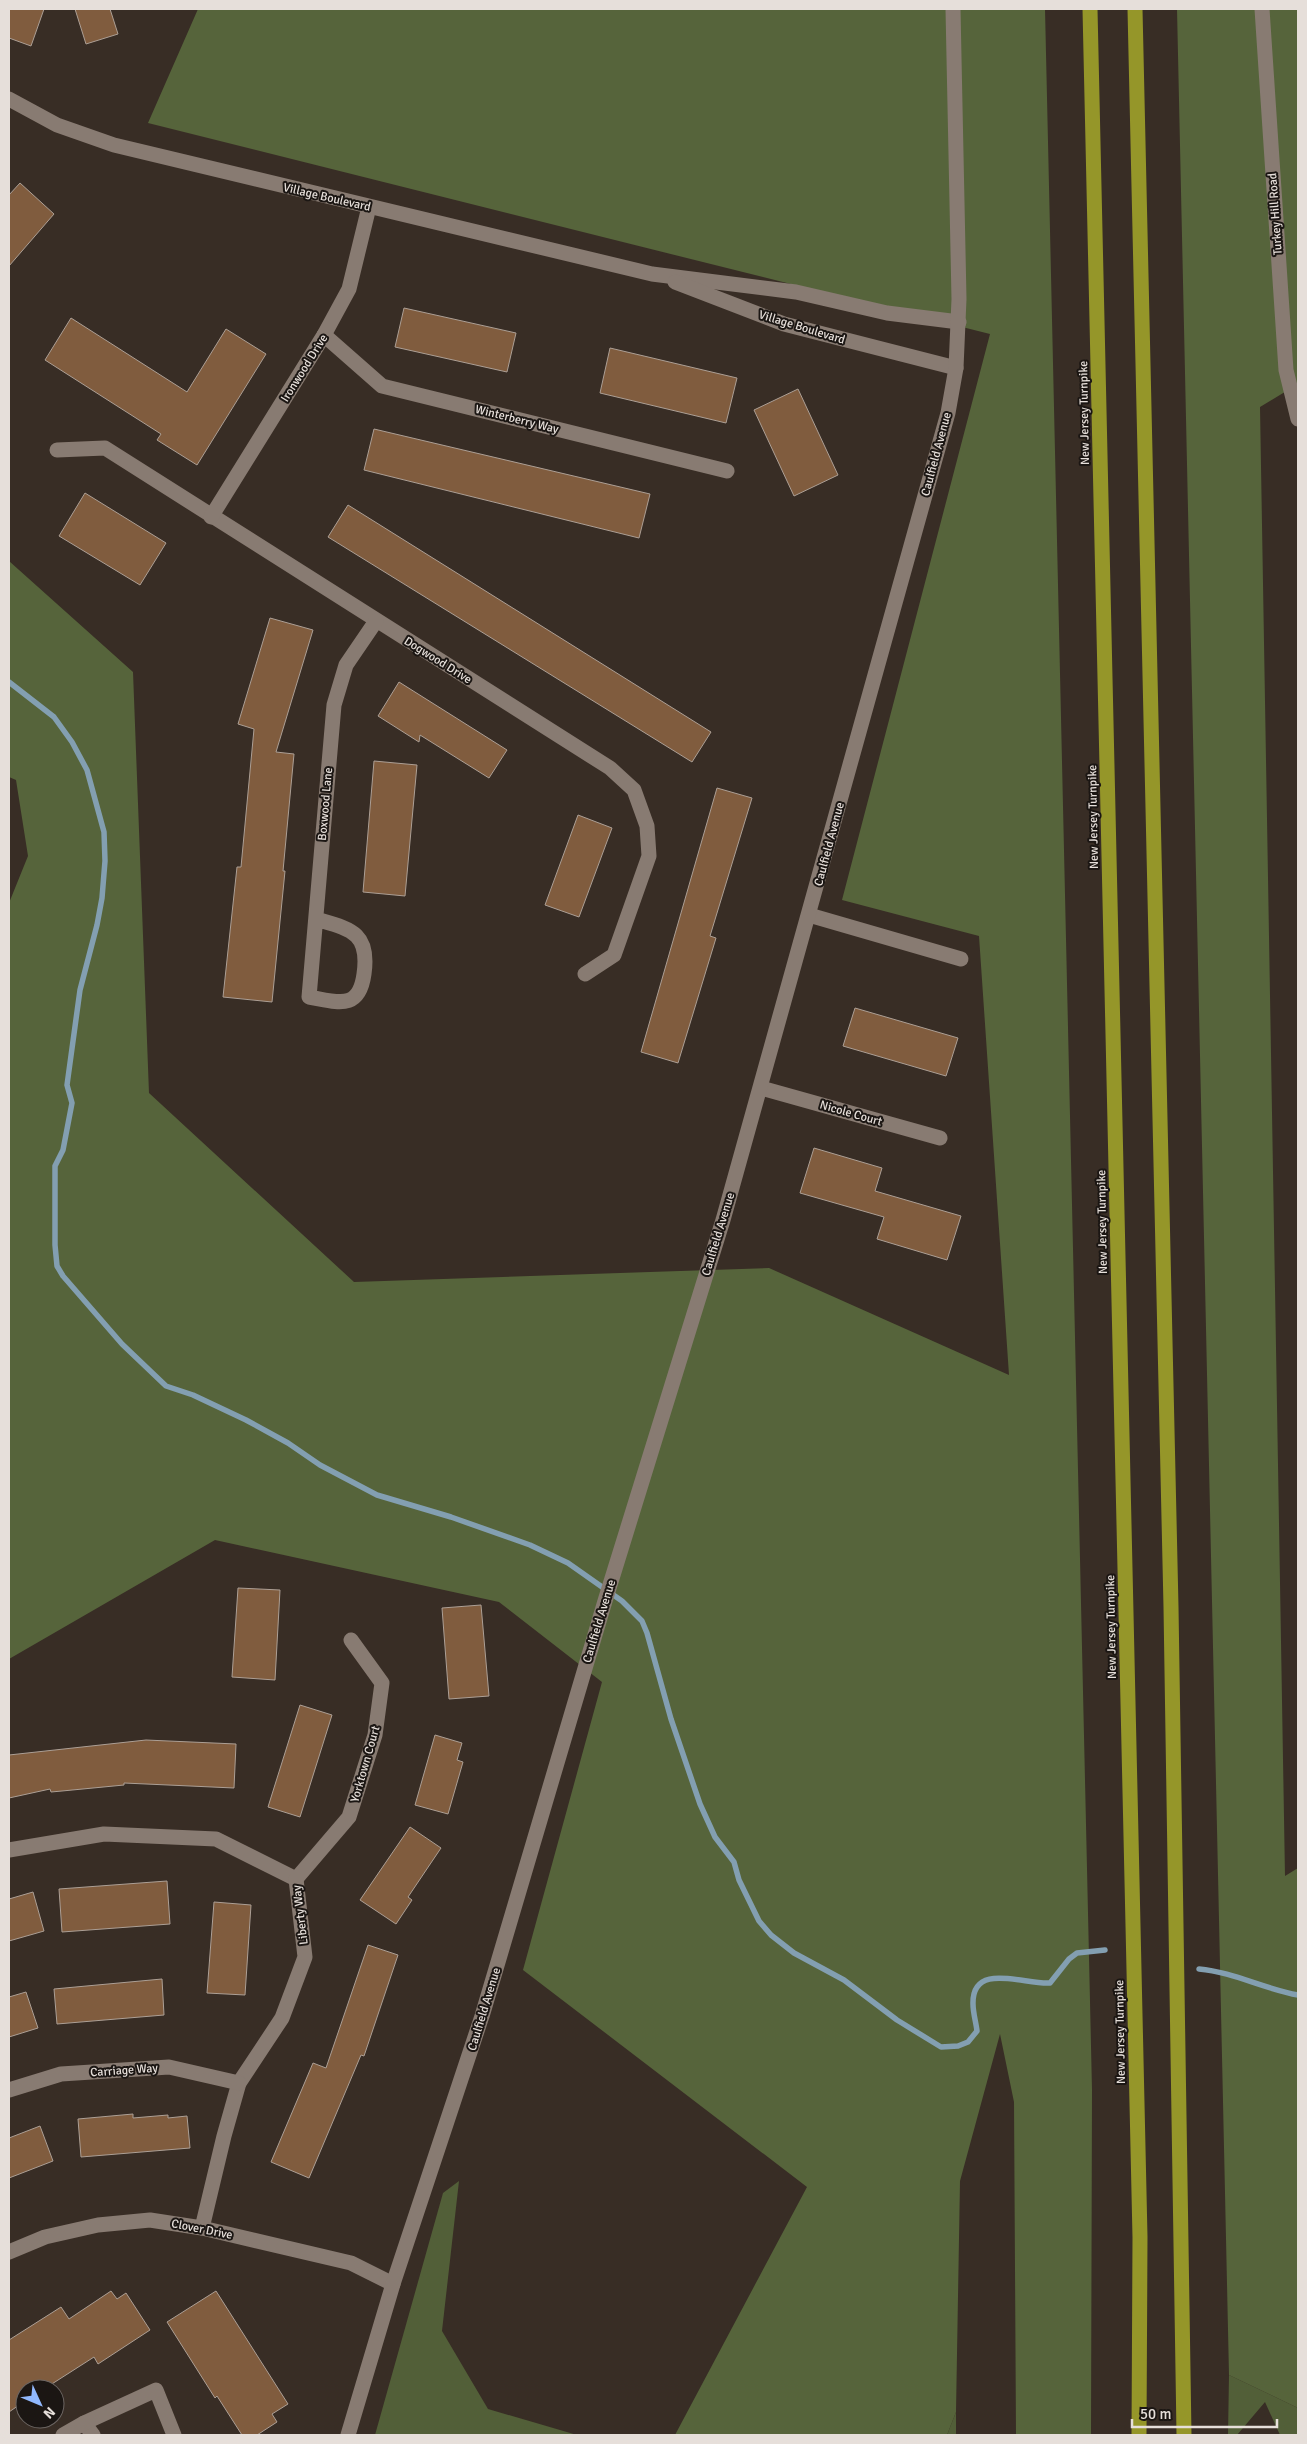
<svg xmlns="http://www.w3.org/2000/svg" width="1307" height="2444" font-family="Signika,sans-serif">
<rect width="100%" height="100%" fill="#382d25"/>
<g fill="#525f38">
<polygon points="459,2181 442,2331 488,2409 577,2435 375,2435 443,2193"/>
<polygon points="1229,2375 1298,2408 1298,2435 1280,2435 1265,2402 1237,2435 1228,2435"/>
<polygon points="956,2412 956,2435 947,2435"/>
</g>
<g fill="#56643b">
<polygon points="198,9 1045,9 1092,2090 1091,2435 1016,2435 1014,2102 1000,2034 960,2181 956,2412 947,2435 675,2435 807,2187 523,1970 602,1682 499,1602 215,1540 9,1659 9,903 28,856 16,780 9,777 9,561 133,672 149,1093 354,1282 769,1268 1009,1375 979,936 842,900 990,334 148,123"/>
<polygon points="1177,9 1298,9 1298,384 1260,407 1285,1876 1298,1868 1298,2408 1229,2375"/>
</g>
<g fill="none" stroke-linecap="round" stroke-linejoin="round">
<g stroke="#839fb1" stroke-width="5.5">
<path d="M 9,682 L 54,717 L 72,742 L 87,770 L 104,832 L 105,861 L 102,898 L 97,925 L 80,990 L 67,1085 L 72,1103 L 63,1150 L 55,1166 L 55,1245 L 57,1266 L 63,1276 L 122,1344 L 166,1386 L 193,1395 L 246,1420 L 288,1443 L 320,1465 L 377,1495 L 451,1517 L 530,1545 L 568,1563 L 622,1601 L 642,1621 L 647,1633 L 671,1719 L 700,1804 L 715,1837 L 734,1862 L 739,1880 L 759,1921 L 771,1935 L 794,1953 L 844,1980 L 897,2020 L 941,2047 L 958,2046 L 968,2042 L 977,2031 C 976,2022 973,2013 973,2004 C 972,1961 1025,1985 1050,1983 L 1069,1959 L 1077,1953 L 1105,1950"/>
<path d="M 1199,1969 C 1233,1972 1264,1989 1298,1995"/>
</g>
</g>
<g fill="#805c3e" stroke="#ac9f95">
<polygon points="9,9 44,9 31,46 9,38"/>
<polygon points="75,9 110,9 118,34 86,44"/>
<polygon points="20,183 54,214 9,266 9,195"/>
<polygon points="404,308 516,333 507,372 395,347"/>
<polygon points="71,318 187,392 226,329 266,354 197,465 157,440 161,434 45,360"/>
<polygon points="610,348 737,378 726,423 600,393"/>
<polygon points="798,389 838,475 794,496 754,410"/>
<polygon points="374,429 650,494 639,538 364,470"/>
<polygon points="85,493 166,543 140,585 59,536"/>
<polygon points="348,505 711,732 692,762 328,537"/>
<polygon points="270,618 313,630 276,752 294,754 283,871 285,871 272,1002 223,997 237,867 241,867 254,729 238,724"/>
<polygon points="399,682 507,750 489,778 420,735 419,742 378,716"/>
<polygon points="374,761 417,765 405,896 363,892"/>
<polygon points="717,788 752,798 710,936 716,938 678,1063 641,1052"/>
<polygon points="578,815 612,828 579,917 545,905"/>
<polygon points="855,1008 958,1038 946,1076 843,1046"/>
<polygon points="814,1148 882,1168 875,1191 961,1216 947,1260 877,1239 884,1217 800,1193"/>
<polygon points="238,1588 280,1590 275,1680 232,1677"/>
<polygon points="481,1605 489,1696 449,1699 442,1608"/>
<polygon points="300,1705 332,1715 300,1817 268,1807"/>
<polygon points="435,1735 462,1743 457,1760 463,1762 448,1814 415,1805"/>
<polygon points="146,1740 236,1744 234,1788 124,1783 124,1785 62,1791 51,1792 50,1789 9,1798 9,1755"/>
<polygon points="410,1827 441,1848 408,1897 412,1900 396,1924 360,1900"/>
<polygon points="167,1881 170,1924 62,1932 59,1889"/>
<polygon points="33,1892 44,1931 9,1941 9,1899"/>
<polygon points="214,1902 251,1905 245,1995 207,1993"/>
<polygon points="368,1945 398,1955 364,2056 361,2055 309,2178 271,2162 313,2063 326,2068"/>
<polygon points="162,1979 164,2015 57,2024 54,1989"/>
<polygon points="26,1992 38,2028 9,2037 9,1997"/>
<polygon points="133,2114 133,2118 168,2115 168,2118 187,2116 190,2148 81,2157 78,2119"/>
<polygon points="40,2126 53,2161 9,2178 9,2138"/>
<polygon points="111,2291 117,2299 126,2293 150,2330 98,2364 94,2357 44,2389 25,2389 25,2401 9,2412 9,2340 61,2307 69,2319"/>
<polygon points="216,2291 288,2404 272,2414 277,2422 257,2435 242,2435 217,2396 215,2398 167,2322"/>
</g>
<g fill="none" stroke-linecap="round" stroke-linejoin="round">
<g stroke="#887b72" stroke-width="15">
<polyline points="1262,9 1286,370 1298,419"/>
<polyline points="9,99 57,125 114,145 652,274 796,292 887,313 959,322"/>
<polyline points="675,282 784,324 956,368"/>
<polyline points="324,335 382,386 727,471"/>
<polyline points="57,450 105,448 610,768 634,790 647,826 649,856 614,955 585,974"/>
<polyline points="211,517 324,335 349,289 369,207"/>
<polyline points="809,915 961,959"/>
<path d="M 316,919 C 350,929 370,932 364,974 C 359,1011 338,1002 309,997 L 334,705 L 346,665 L 376,621"/>
<polyline points="761,1088 940,1138"/>
<polyline points="9,1850 104,1834 216,1839 296,1879 305,1957 282,2018 239,2083 224,2136 202,2228"/>
<polyline points="296,1879 349,1817 375,1735 382,1683 351,1640"/>
<polyline points="9,2090 61,2074 169,2067 239,2083"/>
<polyline points="9,2252 45,2237 98,2225 150,2220 202,2228 351,2263 393,2284"/>
<polyline points="84,2423 93,2435"/>
<polyline points="63,2435 84,2423 156,2390 174,2435"/>
<polyline points="348,2435 393,2284 482,2016 605,1601 723,1220 948,413 956,368 959,299 953,9"/>
</g>
<g stroke="#959629" stroke-width="15">
<polyline points="1090,9 1140,2237 1139,2435"/>
<polyline points="1135,9 1171,1607 1184,2435"/>
</g>
</g>
<g text-anchor="middle" stroke-width="4" stroke-linejoin="round" paint-order="stroke">
<g font-size="12" fill="#e6dfda" stroke="#1b1613">
<text transform="translate(327 197) rotate(13)" y="4">Village Boulevard</text>
<text transform="translate(1275 214) rotate(-94)" y="4">Turkey Hill Road</text>
<text transform="translate(802 327) rotate(17)" y="4">Village Boulevard</text>
<text transform="translate(304 368) rotate(-58)" y="4">Ironwood Drive</text>
<text transform="translate(1084 413) rotate(-91)" y="4">New Jersey Turnpike</text>
<text transform="translate(517 419) rotate(14)" y="4">Winterberry Way</text>
<text transform="translate(936 454) rotate(-75)" y="4">Caulfield Avenue</text>
<text transform="translate(438 660) rotate(32)" y="4">Dogwood Drive</text>
<text transform="translate(325 804) rotate(-85)" y="4">Boxwood Lane</text>
<text transform="translate(1093 817) rotate(-91)" y="4">New Jersey Turnpike</text>
<text transform="translate(829 844) rotate(-75)" y="4">Caulfield Avenue</text>
<text transform="translate(851 1113) rotate(16)" y="4">Nicole Court</text>
<text transform="translate(1102 1222) rotate(-91)" y="4">New Jersey Turnpike</text>
<text transform="translate(718 1234) rotate(-73)" y="4">Caulfield Avenue</text>
<text transform="translate(599 1621) rotate(-73)" y="4">Caulfield Avenue</text>
<text transform="translate(1111 1627) rotate(-91)" y="4">New Jersey Turnpike</text>
<text transform="translate(365 1764) rotate(-74)" y="4">Yorktown Court</text>
<text transform="translate(300 1915) rotate(-97)" y="4">Liberty Way</text>
<text transform="translate(484 2009) rotate(-73)" y="4">Caulfield Avenue</text>
<text transform="translate(1120 2032) rotate(-91)" y="4">New Jersey Turnpike</text>
<text transform="translate(124 2070) rotate(-4)" y="4">Carriage Way</text>
<text transform="translate(202 2229) rotate(11)" y="4">Clover Drive</text>
</g>
</g>
<rect width="1307" height="2444" fill="none" stroke="#e6dfda" stroke-width="20"/>
<g transform="translate(40 2404) rotate(134)"><circle r="24" fill="#1b1613" stroke="#6c6663"/>
<path d="M0-4L9 19L0 12L-9 19Z" fill="#91b8fd"/>
<text y="-8" font-size="14" font-weight="bold" text-anchor="middle" fill="#e6dfda">N</text>
</g>
<path d="M1132 2419v8h145v-8" fill="none" stroke="#e6dfda" stroke-width="2.5"/>
<text x="1140" y="2419" font-size="15" fill="#e6dfda" stroke="#1b1613" stroke-width="4" paint-order="stroke">50 m</text>
</svg>
